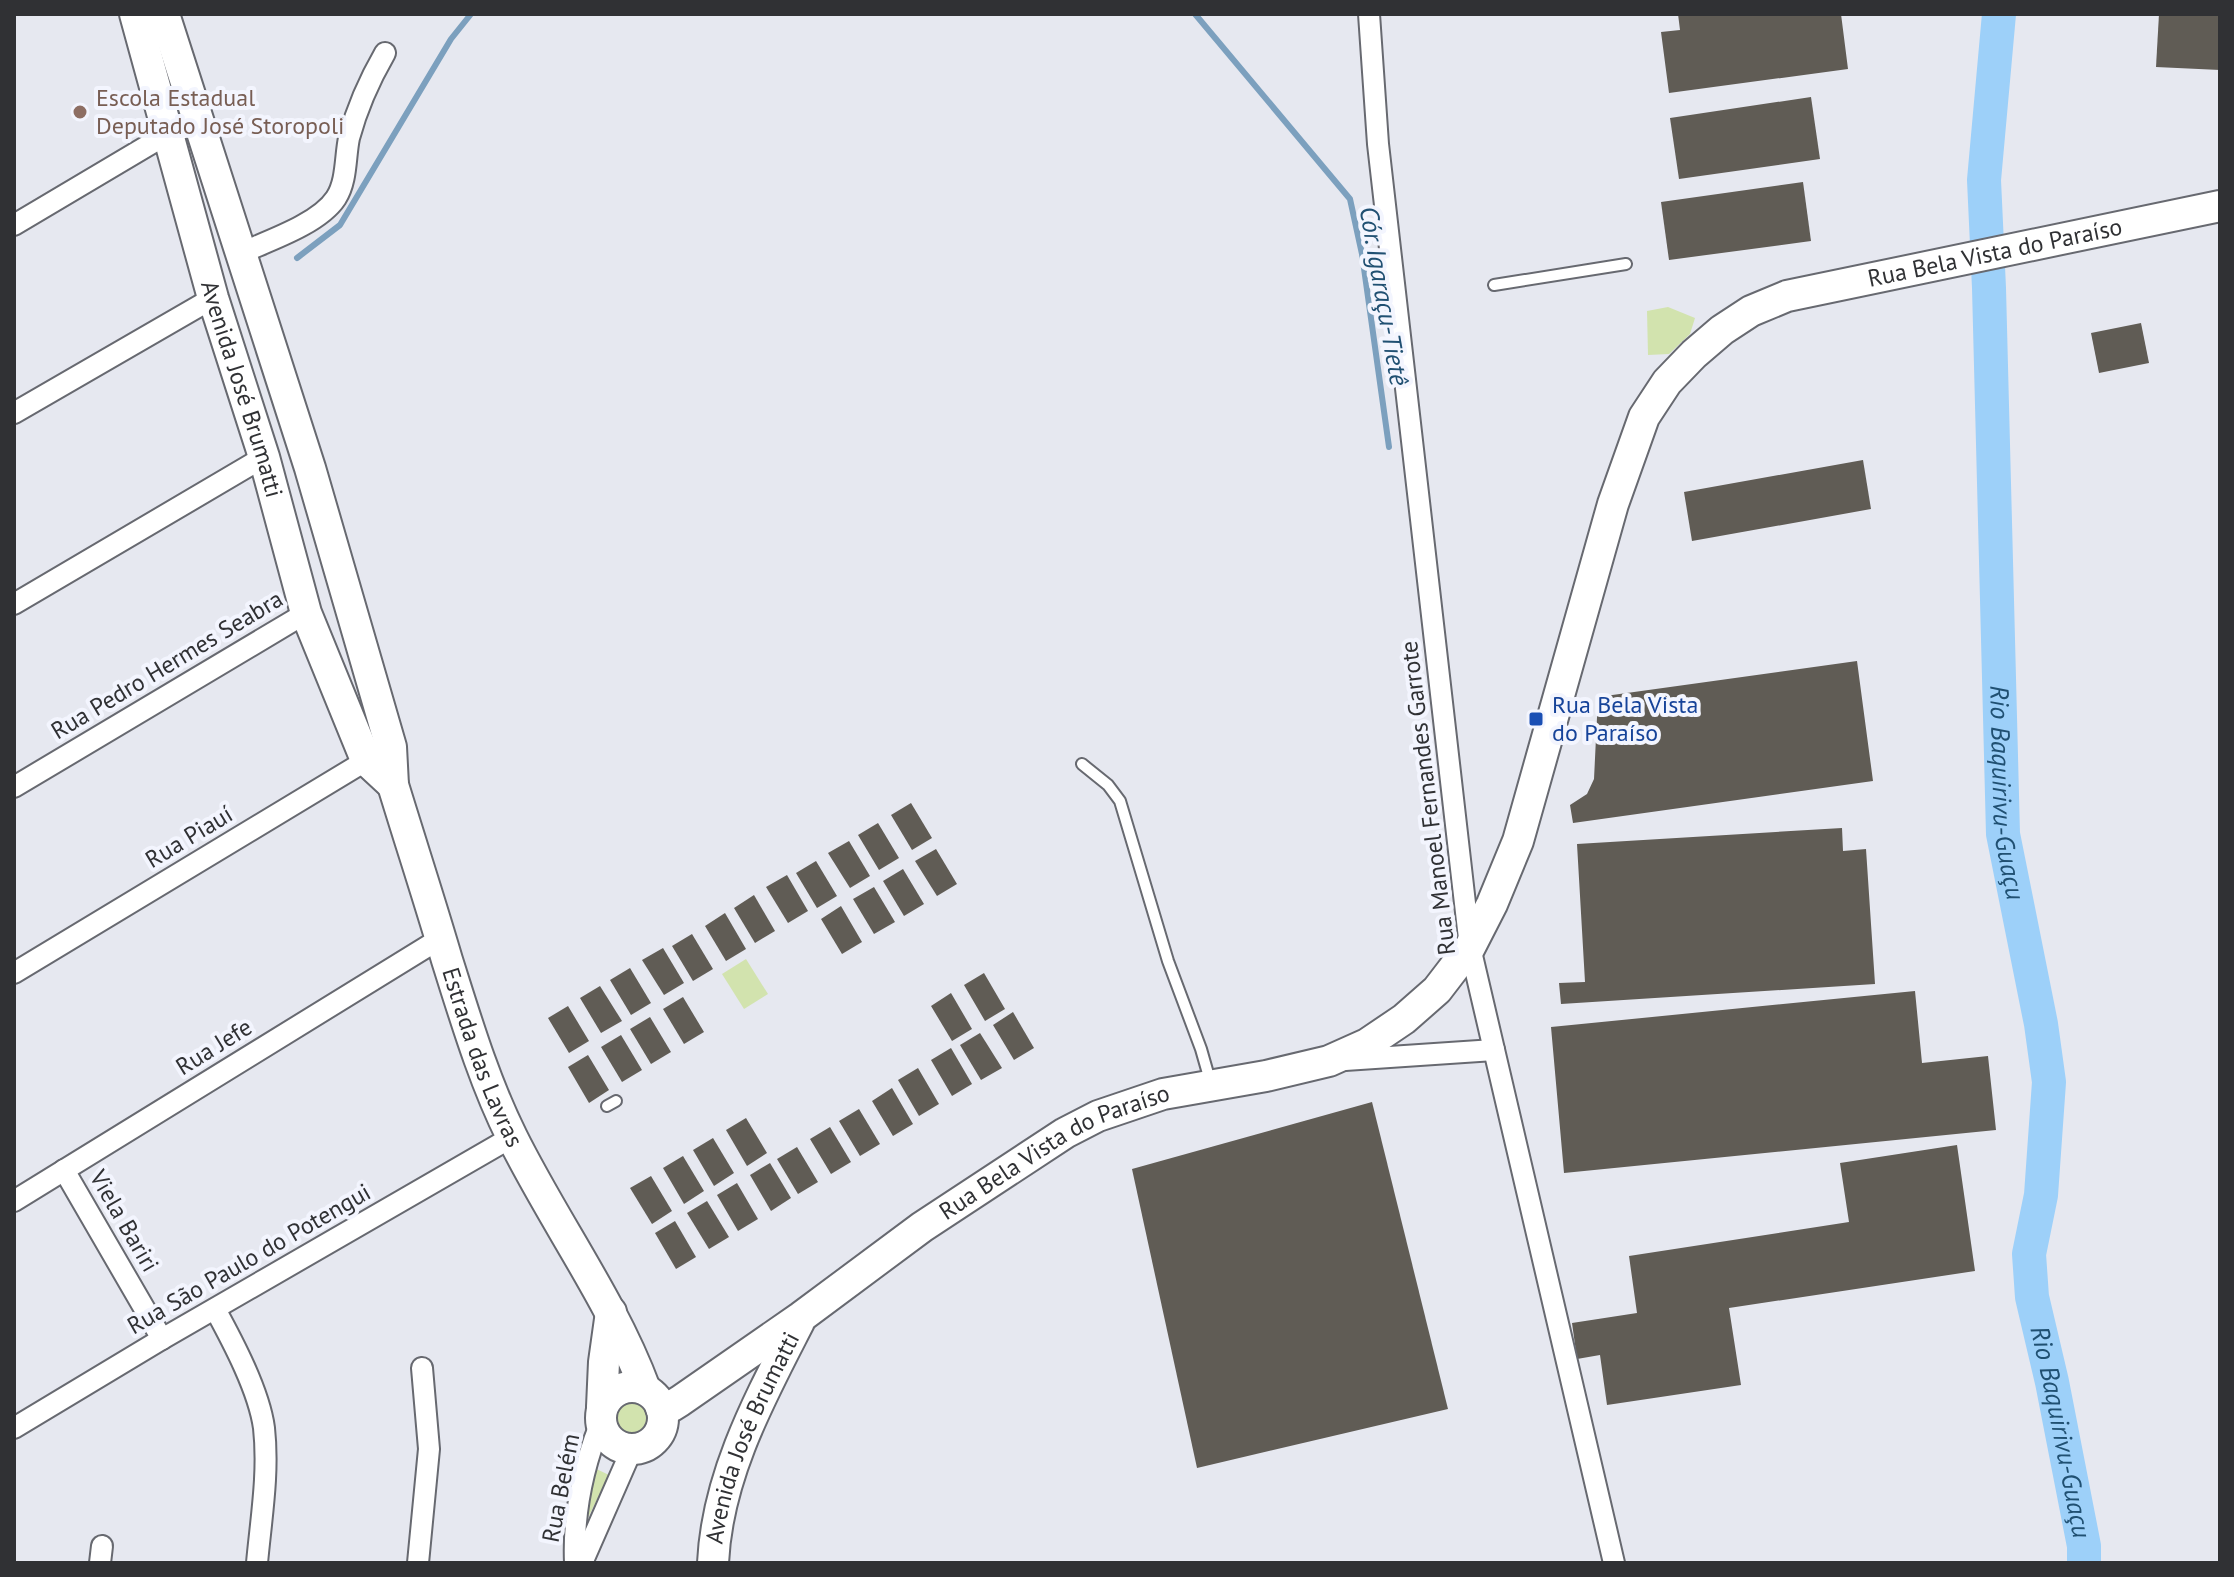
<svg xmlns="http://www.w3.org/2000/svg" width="2234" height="1577" font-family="'PT Sans',sans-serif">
<rect width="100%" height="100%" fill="#e6e8f0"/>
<g fill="#d2e3ae">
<polygon points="1668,307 1695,318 1690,334 1669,354 1648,355 1647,311"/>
<polygon points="746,959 768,994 744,1009 722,974"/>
<circle cx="629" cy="1416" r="18"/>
<polygon points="588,1465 609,1475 586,1522"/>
</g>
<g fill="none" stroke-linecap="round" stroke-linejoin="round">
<g stroke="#7ca0be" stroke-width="6">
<polyline points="1195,14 1350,199 1362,254 1389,447"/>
<polyline points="297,258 340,225 451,39 471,14"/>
</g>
<path stroke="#9dd0f9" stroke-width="34" id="s1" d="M 1999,14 L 1984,180 L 1989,288 L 2003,834 L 2041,1024 L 2049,1082 L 2041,1195 L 2029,1254 L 2032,1297 L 2052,1382 L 2084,1546 L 2084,1563"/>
</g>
<g fill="#605c55">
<polygon points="1678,14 1841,14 1848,69 1669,93 1661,32 1680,30"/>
<polygon points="2159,14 2220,14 2220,70 2156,67"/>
<polygon points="1811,97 1820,159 1679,179 1670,118"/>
<polygon points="1803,182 1811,241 1669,260 1661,202"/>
<polygon points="2141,323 2149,363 2099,373 2091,333"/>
<polygon points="1863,460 1871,509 1692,541 1684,492"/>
<polygon points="1857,661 1873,781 1573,823 1570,805 1587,794 1594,779 1598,697"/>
<polygon points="911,803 932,838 912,850 891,815"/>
<polygon points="878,823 899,858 879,870 858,835"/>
<polygon points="1842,828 1843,851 1866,849 1875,984 1561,1004 1559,983 1585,982 1577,844"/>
<polygon points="849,841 870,876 850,888 828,853"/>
<polygon points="936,849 957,884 937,896 915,861"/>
<polygon points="816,861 837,896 817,908 796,873"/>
<polygon points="903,869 924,904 904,916 883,881"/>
<polygon points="787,875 808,911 788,923 766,887"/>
<polygon points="874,887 895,922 874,934 853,899"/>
<polygon points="754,895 775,931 755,943 734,908"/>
<polygon points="841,906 862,942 842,954 821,919"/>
<polygon points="725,913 746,949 726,961 705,926"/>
<polygon points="692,934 713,969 693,981 672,946"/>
<polygon points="663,948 684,983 664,995 642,960"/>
<polygon points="630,968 651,1003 631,1015 610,980"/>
<polygon points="984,973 1005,1009 985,1021 964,985"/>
<polygon points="600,986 622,1021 601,1033 580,998"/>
<polygon points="1915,991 1922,1063 1988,1056 1996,1130 1564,1173 1551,1027"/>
<polygon points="951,993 972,1029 952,1041 931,1006"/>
<polygon points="683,997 704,1032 684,1044 663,1009"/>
<polygon points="568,1006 589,1041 569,1053 548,1018"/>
<polygon points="1013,1012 1034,1048 1014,1060 993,1025"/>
<polygon points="650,1017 671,1052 651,1064 630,1029"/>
<polygon points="980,1033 1002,1068 981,1080 960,1045"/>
<polygon points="621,1035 642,1070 622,1082 601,1047"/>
<polygon points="951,1048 972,1084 952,1096 931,1060"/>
<polygon points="588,1055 609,1090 589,1103 568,1067"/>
<polygon points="918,1068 939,1104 919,1116 898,1080"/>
<polygon points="892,1088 913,1124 893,1136 872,1101"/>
<polygon points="1372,1102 1448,1409 1197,1468 1132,1169"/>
<polygon points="859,1109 880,1144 860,1156 839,1121"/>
<polygon points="746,1118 767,1153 747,1166 726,1130"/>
<polygon points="830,1127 851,1162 831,1174 810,1139"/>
<polygon points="713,1138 734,1173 714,1186 693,1150"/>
<polygon points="1957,1145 1975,1271 1729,1308 1741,1385 1607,1405 1600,1355 1577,1359 1572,1323 1637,1313 1629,1256 1849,1222 1840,1163"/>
<polygon points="797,1147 818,1182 798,1194 777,1159"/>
<polygon points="683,1156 704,1191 684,1204 663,1168"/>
<polygon points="770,1163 791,1198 771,1211 750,1175"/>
<polygon points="651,1176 672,1211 652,1224 630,1188"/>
<polygon points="737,1183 758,1219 738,1231 717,1195"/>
<polygon points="707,1201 729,1237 709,1249 687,1213"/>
<polygon points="675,1221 696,1257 676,1269 655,1233"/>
</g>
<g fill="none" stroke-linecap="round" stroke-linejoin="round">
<g stroke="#676970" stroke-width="14">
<g id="service">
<polyline points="1494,285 1626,264"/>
<polyline points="1082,764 1108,785 1120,801 1168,961 1201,1049 1211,1084"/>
<polyline points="607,1106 616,1101"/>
</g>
</g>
<g stroke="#676970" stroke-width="24">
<g id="minor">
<polyline points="1369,14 1378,144 1470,947 1614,1563"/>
<polyline points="14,225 169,133 198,123"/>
<path d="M 241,253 C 268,241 319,224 336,198 C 347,181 345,157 349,138 C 357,108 370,79 385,53"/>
<polyline points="14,413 213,298"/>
<polyline points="14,604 264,457"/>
<polyline points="14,787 306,613"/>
<polyline points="14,973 377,754"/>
<polyline points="1345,1060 1494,1050"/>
<polyline points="64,1170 162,1339"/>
<polyline points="14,1201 441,938"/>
<path d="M 215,1309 C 233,1342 259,1391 264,1428 C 269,1473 261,1519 257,1563"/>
<polyline points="14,1428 162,1339 512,1137"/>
<polyline points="100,1563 102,1546"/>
<polyline points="418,1563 429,1449 422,1368"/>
<path d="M 575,1563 C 573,1516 583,1466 601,1422"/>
<polyline points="582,1563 632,1449"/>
</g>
</g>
<g stroke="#676970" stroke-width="34">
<g id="secondary">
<path id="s2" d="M 135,14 L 213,298 L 264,457 L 306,613 L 366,760 L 393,785"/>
<path id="s3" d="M 164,14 L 310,468 L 391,747 L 393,785 C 411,844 430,902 447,960 C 466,1020 484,1081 512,1137 C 554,1222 612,1300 645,1389"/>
<circle cx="632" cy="1418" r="31"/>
<polyline points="602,1407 604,1362 611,1312"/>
<path id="s4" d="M 661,1408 L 672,1406 L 680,1401 L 801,1317 L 922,1227 L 1065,1133 L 1098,1116 L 1163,1094 L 1266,1076 L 1329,1061 L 1367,1044 L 1404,1019 L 1437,990 L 1470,947 L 1492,904 L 1518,841 L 1613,504 L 1644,417 L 1667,382 L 1694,354 L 1722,330 L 1751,311 L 1787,296 L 2220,206"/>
<path id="s5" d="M 713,1563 C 717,1476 760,1398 799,1322"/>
</g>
</g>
<use href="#service" stroke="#fff" stroke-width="10"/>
<use href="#minor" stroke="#fff" stroke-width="20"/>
<use href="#secondary" stroke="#fff" stroke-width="30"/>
</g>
<circle fill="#8d6e63" stroke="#f3f5fe" stroke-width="3" cx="80" cy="112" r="8"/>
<rect fill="#1a4fb4" stroke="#f3f5fe" stroke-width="3" x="1528" y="711" width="16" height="16" rx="4"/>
<g text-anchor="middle" stroke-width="8" stroke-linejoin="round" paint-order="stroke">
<g font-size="24" fill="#785e54" stroke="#f3f5fe" text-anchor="start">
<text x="96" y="106">Escola Estadual<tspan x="96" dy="28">Deputado José Storopoli</tspan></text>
</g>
<g font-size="24" fill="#303134" stroke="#f3f5fe">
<text dy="8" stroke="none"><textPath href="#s4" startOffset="1912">Rua Bela Vista do Paraíso</textPath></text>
<text dy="8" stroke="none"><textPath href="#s2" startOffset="390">Avenida José Brumatti</textPath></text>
<text transform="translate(167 665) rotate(-31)" y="8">Rua Pedro Hermes Seabra</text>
<text transform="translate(1428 798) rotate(-97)" y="8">Rua Manoel Fernandes Garrote</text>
<text transform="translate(189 837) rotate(-31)" y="8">Rua Piauí</text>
<text transform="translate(214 1047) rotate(-32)" y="8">Rua Jefe</text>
<text dy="8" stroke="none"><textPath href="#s3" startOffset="1092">Estrada das Lavras</textPath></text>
<text dy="8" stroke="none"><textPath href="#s4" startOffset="472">Rua Bela Vista do Paraíso</textPath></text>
<text transform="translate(124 1221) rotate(60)" y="8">Viela Bariri</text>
<text transform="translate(249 1259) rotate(-30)" y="8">Rua São Paulo do Potengui</text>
<text dy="8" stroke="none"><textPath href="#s5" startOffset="132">Avenida José Brumatti</textPath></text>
<text transform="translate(561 1488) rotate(-79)" y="8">Rua Belém</text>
</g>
<g font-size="24" fill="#164399" stroke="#f3f5fe" text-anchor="start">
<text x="1552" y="713">Rua Bela Vista<tspan x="1552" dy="28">do Paraíso</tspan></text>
</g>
<g font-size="26" font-style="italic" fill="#205072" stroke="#f3f5fe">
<text transform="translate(1384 296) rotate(80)" y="9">Cór. Igaraçu-Tietê</text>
<text dy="9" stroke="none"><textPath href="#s1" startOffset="780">Rio Baquirivu-Guaçu</textPath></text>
<text dy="9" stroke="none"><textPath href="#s1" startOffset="1428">Rio Baquirivu-Guaçu</textPath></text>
</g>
</g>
<rect width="2234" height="1577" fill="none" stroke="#303134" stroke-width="32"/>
</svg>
